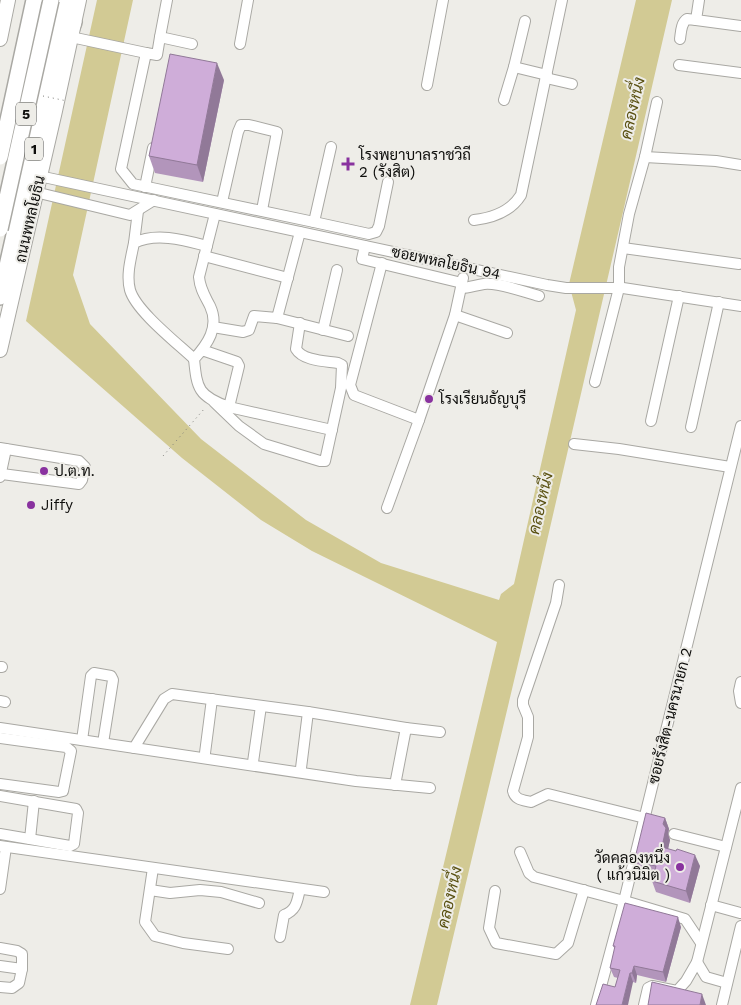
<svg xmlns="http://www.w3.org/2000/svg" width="741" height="1005" font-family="'Work Sans',Sarabun,sans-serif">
<rect width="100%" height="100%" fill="#eeede8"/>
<polygon fill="#d2ca94" points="97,0 133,0 73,275 90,324 201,439 306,520 381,563 499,600 501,594 514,584 576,310 569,284 636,0 672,0 537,584 437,1005 410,1005 497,642 312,551 261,520 182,458 26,321"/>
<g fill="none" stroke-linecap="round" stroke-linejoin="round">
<g stroke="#a9a8a3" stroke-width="12">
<g id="minor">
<polyline points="167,0 160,37 192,44"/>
<polyline points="699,0 696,20 741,26"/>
<polyline points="525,21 514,67 547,75"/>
<polyline points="71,37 146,53"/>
<polyline points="160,37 157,55 146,53 121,169 133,184 314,222 331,147"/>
<path d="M 680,39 C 681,32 681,23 687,19 L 696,20"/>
<polyline points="240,44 248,0"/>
<polyline points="679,65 741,73"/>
<polyline points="546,78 572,84"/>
<polyline points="427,85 443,0"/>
<polyline points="504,100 514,67"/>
<polyline points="645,157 716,161 741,165"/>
<polyline points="39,176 547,285 566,288 623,288 741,306"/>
<polyline points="145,187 153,148"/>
<polyline points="35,192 130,215 154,200"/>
<polyline points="222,202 238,132 241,125 249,125 277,132 262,210"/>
<path d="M 474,220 C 492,218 511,211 521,195 L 562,0"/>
<polyline points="314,222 369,234 376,232 379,226 388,182"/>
<polyline points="134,243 138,211"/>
<polyline points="365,246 362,259 462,283"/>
<polyline points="623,248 739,264"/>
<polyline points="204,256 288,278"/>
<polyline points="382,263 350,385 354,395 419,420 455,315"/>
<polyline points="463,278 455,315 507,333"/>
<path d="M 461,288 C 469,288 476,285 484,284 C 499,282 524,292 539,296"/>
<polyline points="277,318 348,336"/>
<polyline points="213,327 243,332 249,330 254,316 277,318 300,232"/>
<polyline points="323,330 337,270"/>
<path d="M 202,350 L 237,362 L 239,366 L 229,407 C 198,396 197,389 194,359 C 207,345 220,327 210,306 C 205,296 200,289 199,277 L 215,214"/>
<path d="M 194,359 C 177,343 136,311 130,290 C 126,275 131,258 134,243 C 156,232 184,240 207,246"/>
<polyline points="595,382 619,288 619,267 629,214 645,157 657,102"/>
<path d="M 214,402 L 239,426 L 264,444 L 320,461 L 325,461 L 341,388 L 342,365 L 338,363 C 326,361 303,361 296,349 L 300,323"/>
<polyline points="229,407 332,430"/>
<polyline points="651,421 679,296"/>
<polyline points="691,427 719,302"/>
<polyline points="574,444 619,449 730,467"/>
<polyline points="0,448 79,461 85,467 82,480 79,484 2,474"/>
<polyline points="0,477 6,449"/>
<polyline points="387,508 419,420"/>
<path d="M 559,585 L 556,603 L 523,700 L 523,705 L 528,717 L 528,737 L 513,791 C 515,800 523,800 531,802 L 548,794 L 645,818"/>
<polyline points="0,667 2,667"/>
<polyline points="741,682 739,691 741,703"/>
<polyline points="0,701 5,702"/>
<polyline points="0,728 356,781 430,788"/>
<polyline points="0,738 66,747 71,751 63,791 59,792 0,784"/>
<polyline points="82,740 91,676 94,673 111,676 113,680 103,743"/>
<polyline points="134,748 164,699 172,694 308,712 406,728"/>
<polyline points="205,753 212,699"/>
<polyline points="253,762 261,706"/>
<polyline points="301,768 308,712"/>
<polyline points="395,785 406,728 440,732"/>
<polyline points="0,796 76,809 78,813 74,844 70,846 0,834"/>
<polyline points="674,834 726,847"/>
<polyline points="30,839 34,801"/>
<polyline points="0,846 324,892"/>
<polyline points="520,852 529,873 534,877 624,901"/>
<polyline points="153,868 145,922 155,936 183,943 228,949"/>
<polyline points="0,889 6,847"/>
<polyline points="150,890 170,893 200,890 221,892 259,903"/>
<polyline points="495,891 489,928 496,943 556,954 568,943 584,890"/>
<polyline points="628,902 685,919 701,943"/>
<polyline points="711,905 740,913"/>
<path d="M 280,937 L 284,915 C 297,910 297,901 300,889"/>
<polyline points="0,948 17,951 22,954 22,969 19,983 12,988 0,987"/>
<polyline points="697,962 706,977 727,983"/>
<polyline points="0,966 22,969"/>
<polyline points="596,1005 624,901 741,426"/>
<polyline points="644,1005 648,988 652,986 677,991 686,981 697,962 741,788"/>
<polyline points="722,1005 741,926"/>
</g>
</g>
<g stroke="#a9a8a3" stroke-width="16">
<g id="major">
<polyline points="0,39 8,0"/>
<polyline points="0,350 55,111 79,0"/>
</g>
</g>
<g stroke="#a9a8a3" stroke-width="18">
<g id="highway">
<polyline points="65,46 74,22"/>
<polyline points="0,297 67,0"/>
</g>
</g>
<polyline stroke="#7d7d79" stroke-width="1" stroke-dasharray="1 4" stroke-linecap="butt" points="163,456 205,408"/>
<use href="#minor" stroke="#fff" stroke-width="10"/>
<use href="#major" stroke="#fff" stroke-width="14"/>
<use href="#highway" stroke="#fff" stroke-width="15"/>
<g stroke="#a9a8a3" stroke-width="18" stroke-linecap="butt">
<g id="highway-bridge">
<polyline points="0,157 34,0"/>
<polyline points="0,229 51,0"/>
</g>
</g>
<polyline stroke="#7d7d79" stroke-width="1" stroke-dasharray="1 4" stroke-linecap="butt" points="43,96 67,101"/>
<use href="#highway-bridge" stroke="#fff" stroke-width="15"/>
</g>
<g fill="#b295bb">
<polygon points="224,80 203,182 155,173 149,156"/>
<polygon points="665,818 669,829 668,834 670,840 668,849 700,866 690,903 656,892 652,881 653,876 639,874 634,862"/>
<polygon points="681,927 666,982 637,975 636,983 633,982 615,987 618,978 614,977 610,968 615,949 613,946"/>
</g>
<g fill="#917998">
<polygon points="217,63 224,80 203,182 197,165"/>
<polygon points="665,818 669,829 668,834 670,840 666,858 662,847 663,824"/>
<polygon points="695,855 700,866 690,903 686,891"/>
<polygon points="678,917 681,927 666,982 663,972"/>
<polygon points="634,966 637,975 636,983 632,973"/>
<polygon points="630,973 633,982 628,1005 622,1005"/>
<polygon points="702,994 706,1005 700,1005"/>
</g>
<g fill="#cfadd9" stroke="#917998">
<polygon points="170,54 217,63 197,165 149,156"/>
<polygon points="646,813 665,818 663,824 666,828 662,847 676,851 677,849 695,855 686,891 652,881 656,866 634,862"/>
<polygon points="625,903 678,917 663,972 634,966 632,973 630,973 622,1005 596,1005 603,984 615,987 620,970 610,968 615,946 613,946"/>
<polygon points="652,982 702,994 700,1005 648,1005"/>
</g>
<g fill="#89329f" stroke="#eeede8" stroke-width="2">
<path d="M345.5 156.5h5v5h5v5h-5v5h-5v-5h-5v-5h5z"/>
<circle cx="429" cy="399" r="5"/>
<circle cx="44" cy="471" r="5"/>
<circle cx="31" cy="505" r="5"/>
<circle cx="680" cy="867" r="5"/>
</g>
<g text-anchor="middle" stroke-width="4" stroke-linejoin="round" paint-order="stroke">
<g fill="#eeede8" stroke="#51514e" stroke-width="1">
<rect x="16" y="102.5" width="20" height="23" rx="4"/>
<rect x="25" y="137.5" width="18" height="23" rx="4"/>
</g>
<g font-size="14" font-weight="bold" fill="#0e0e0c">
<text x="26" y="119">5</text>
<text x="34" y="154">1</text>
</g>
<g font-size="15" fill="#0e0e0c" stroke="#eeede8" text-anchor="start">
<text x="359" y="160">โรงพยาบาลราชวิถี<tspan x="359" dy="17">2 (รังสิต)</tspan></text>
<text x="439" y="404">โรงเรียนธัญบุรี</text>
<text x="54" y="476">ป.ต.ท.</text>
<text x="41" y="510">Jiffy</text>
<text x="670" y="863" text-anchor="end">วัดคลองหนึ่ง<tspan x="670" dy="17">( แก้วนิมิต )</tspan></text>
</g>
<g font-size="15" fill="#0e0e0c" stroke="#eeede8">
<text transform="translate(30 219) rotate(-77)" y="5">ถนนพหลโยธิน</text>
<text transform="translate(446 263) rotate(12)" y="5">ซอยพหลโยธิน 94</text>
<text transform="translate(670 716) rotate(-76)" y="5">ซอยรังสิต-นครนายก 2</text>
</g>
<g font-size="16" font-style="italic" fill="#595011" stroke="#eeede8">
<text transform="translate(632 108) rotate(-77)" y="6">คลองหนึ่ง</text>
<text transform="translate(540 503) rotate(-77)" y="6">คลองหนึ่ง</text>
<text transform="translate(449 897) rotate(-77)" y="6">คลองหนึ่ง</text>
</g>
</g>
</svg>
